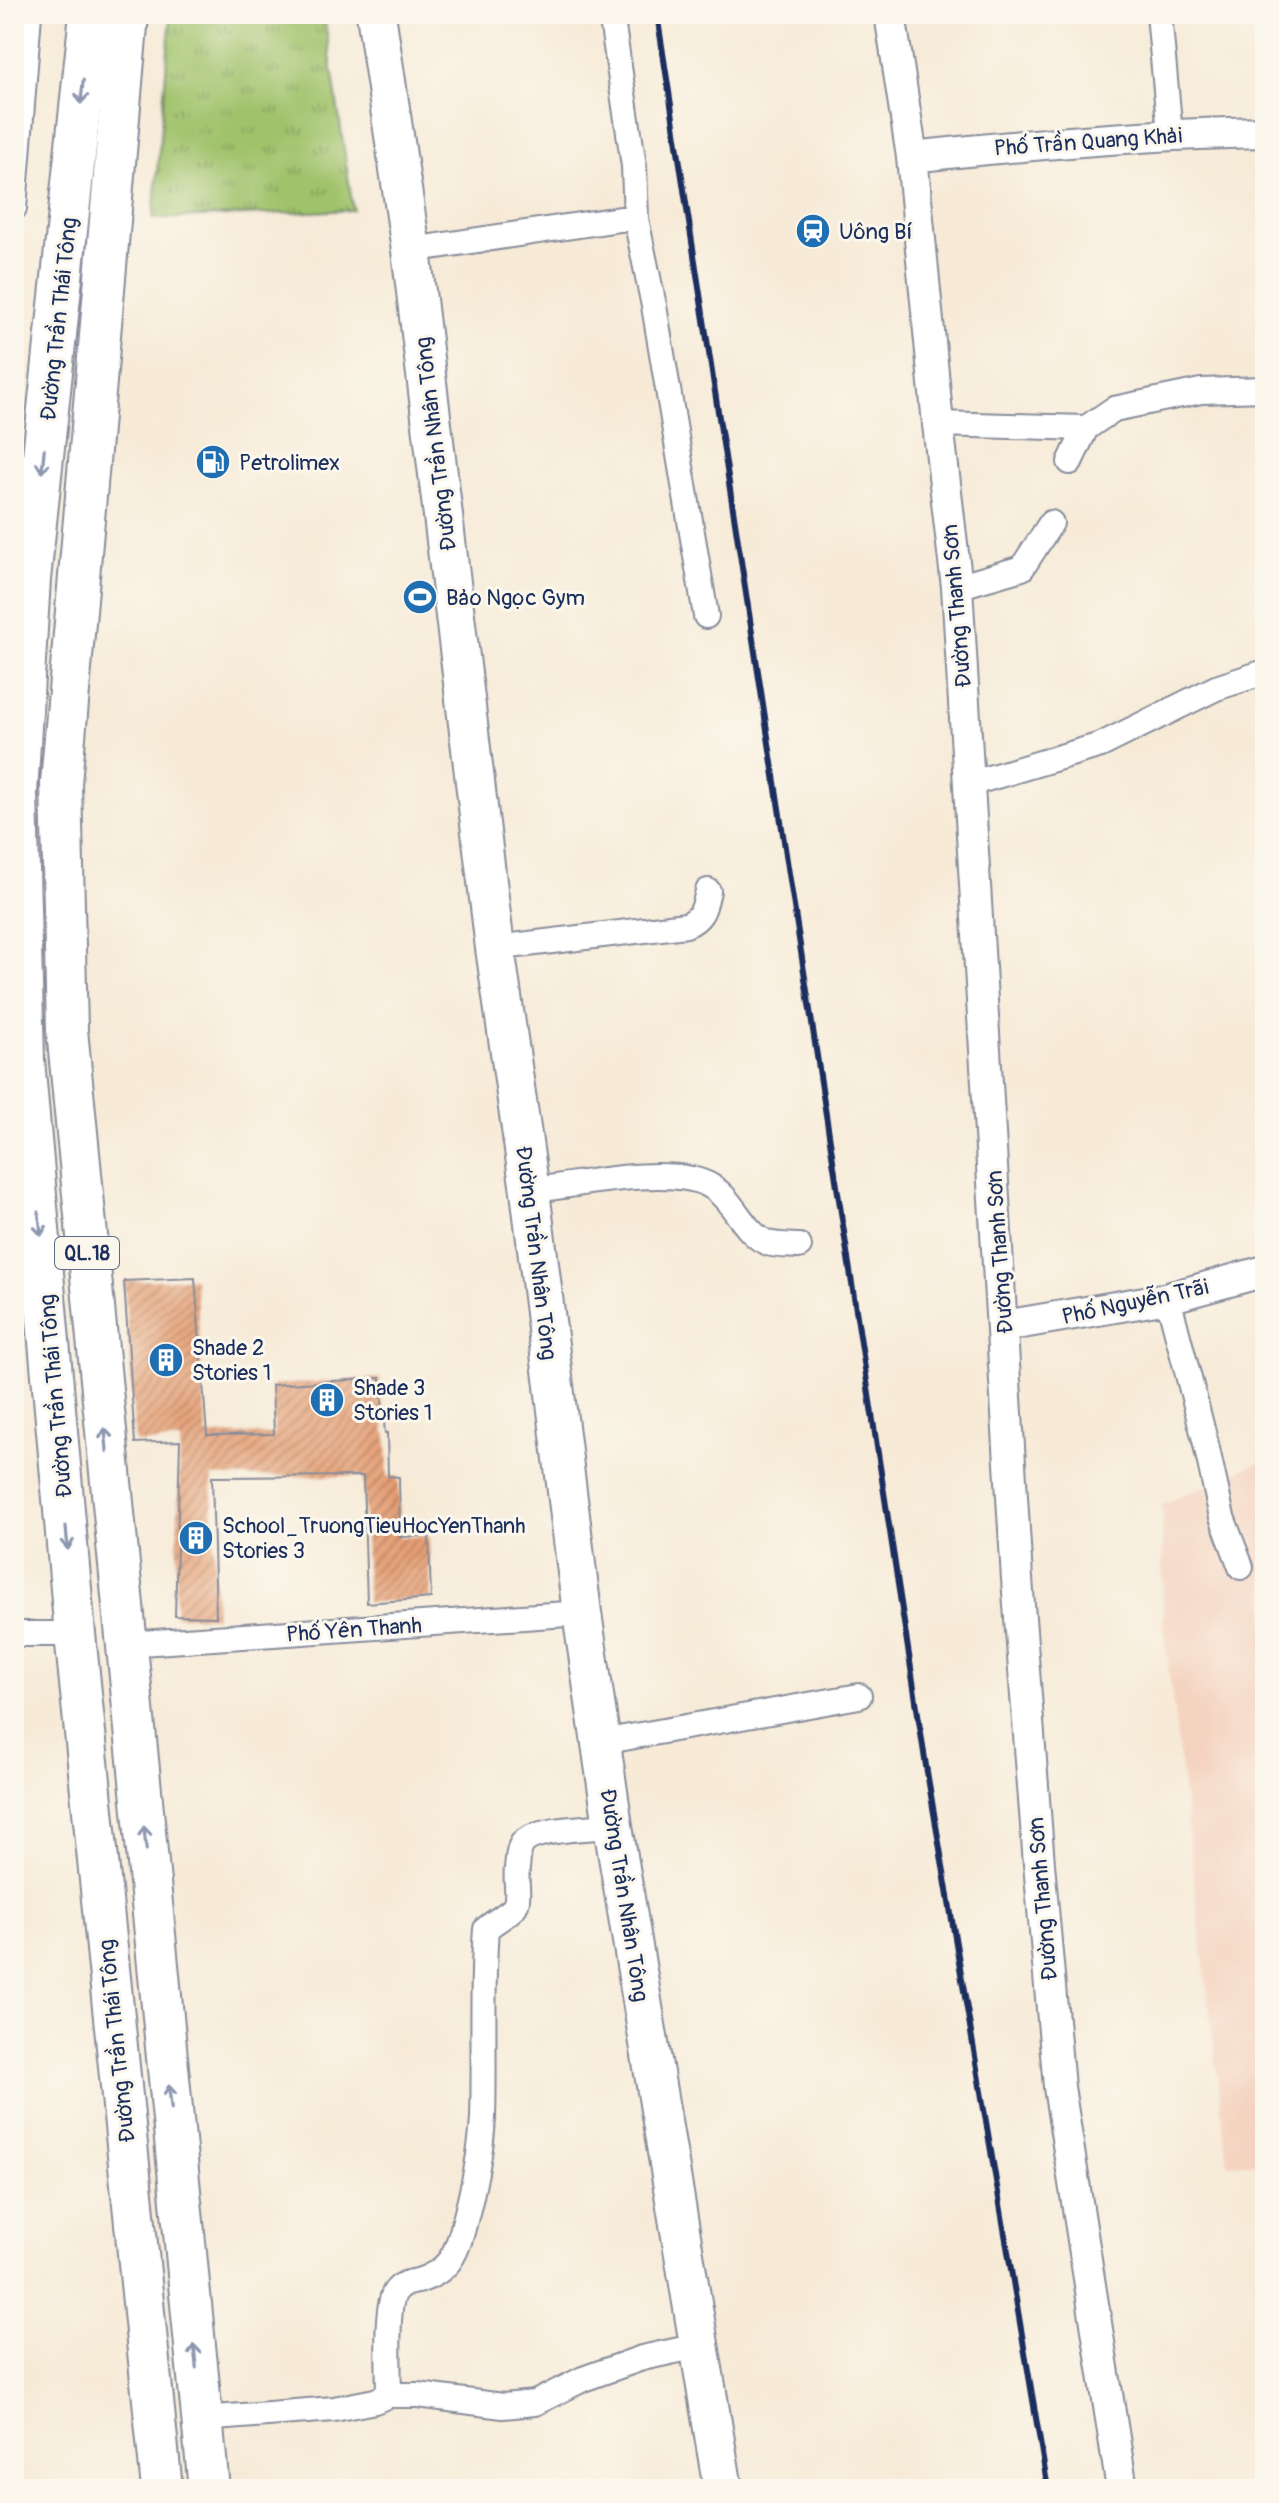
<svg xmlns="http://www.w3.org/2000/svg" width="1279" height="2503" font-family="Pangolin,sans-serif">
<defs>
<pattern id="park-tufts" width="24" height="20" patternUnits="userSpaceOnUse" patternTransform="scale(2)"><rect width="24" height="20" fill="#a0c26b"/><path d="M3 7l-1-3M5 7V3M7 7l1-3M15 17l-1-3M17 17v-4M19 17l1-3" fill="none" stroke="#829e5b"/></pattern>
<pattern id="building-hatch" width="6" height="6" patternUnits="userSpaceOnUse" patternTransform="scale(2)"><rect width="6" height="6" fill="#e49d72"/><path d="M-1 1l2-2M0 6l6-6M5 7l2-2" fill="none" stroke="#b88061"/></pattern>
</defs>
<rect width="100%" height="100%" fill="#fbf7ec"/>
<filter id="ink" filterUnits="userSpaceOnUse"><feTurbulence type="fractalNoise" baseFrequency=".0125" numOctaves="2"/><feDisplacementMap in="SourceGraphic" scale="16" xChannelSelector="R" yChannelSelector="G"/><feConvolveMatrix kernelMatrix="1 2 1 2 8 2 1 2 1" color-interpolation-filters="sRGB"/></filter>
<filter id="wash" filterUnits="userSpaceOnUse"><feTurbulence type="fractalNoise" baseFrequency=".006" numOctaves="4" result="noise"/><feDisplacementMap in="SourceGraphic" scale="32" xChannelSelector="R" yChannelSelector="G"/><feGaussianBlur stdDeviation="1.8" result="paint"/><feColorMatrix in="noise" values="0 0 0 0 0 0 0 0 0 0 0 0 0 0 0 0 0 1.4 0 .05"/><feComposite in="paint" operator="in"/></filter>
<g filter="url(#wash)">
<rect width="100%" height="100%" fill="#f7ebd8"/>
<polygon fill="#f4d3c0" points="1265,1460 1265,2162 1228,2164 1163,1622 1162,1505"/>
<polygon fill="url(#park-tufts)" stroke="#5e7864" stroke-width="2" points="171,14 324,14 353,210 153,219"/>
<g id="blocks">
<polygon fill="url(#building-hatch)" points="195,1278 207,1435 274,1434 272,1385 380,1378 385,1433 387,1433 388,1476 399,1477 400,1537 429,1536 431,1598 367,1603 363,1476 212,1477 216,1617 175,1616 180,1441 135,1443 124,1281"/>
</g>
</g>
<g filter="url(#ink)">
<use href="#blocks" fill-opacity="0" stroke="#898d9b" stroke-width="2"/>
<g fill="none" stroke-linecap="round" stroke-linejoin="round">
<g stroke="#898d9b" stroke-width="28">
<g id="minor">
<polyline points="1159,14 1170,134"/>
<polyline points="14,208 29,14"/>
<polyline points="636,219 654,306 706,616"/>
<polyline points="411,250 620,219 636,219 634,166 611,14"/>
<polyline points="938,424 1086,428"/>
<polyline points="1070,462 1086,428 1114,409 1201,391 1265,389"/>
<polyline points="957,587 1022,568 1051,523"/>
<polyline points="969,784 1101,745 1216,688 1265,672"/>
<path d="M 495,948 L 686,925 C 703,918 704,908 708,891"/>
<path d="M 530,1191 C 574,1185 676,1163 712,1187 C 734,1200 744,1234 768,1243 C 777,1246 789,1245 799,1246"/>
<polyline points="1168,1298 1205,1440 1222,1517 1241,1567"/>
<polyline points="14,1634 75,1634"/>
<polyline points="126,1644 582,1613"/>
<polyline points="602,1742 859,1696"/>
<path d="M 389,2395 C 389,2373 385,2307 395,2292 C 402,2282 411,2283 421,2280 C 447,2271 455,2257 462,2232 C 472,2195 481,2156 483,2118 C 485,2055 481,1992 486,1929 C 493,1922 511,1913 515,1906 C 520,1896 515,1880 517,1868 C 518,1860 518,1850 522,1844 C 534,1828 593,1828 613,1826"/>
<polyline points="202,2419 334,2409 375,2401 389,2395 418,2395 503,2406 535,2403 583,2379 642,2358 698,2346"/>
</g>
</g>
<g stroke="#898d9b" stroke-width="34">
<g id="tertiary">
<polyline points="890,14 912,157 938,424 957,587 1017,1579 1039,1864 1059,2087 1122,2489"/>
<path d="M 912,157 C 1030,144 1147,134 1265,132"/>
<polyline points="1004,1326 1168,1298 1265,1271"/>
</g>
</g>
<g stroke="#898d9b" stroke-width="42">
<polyline id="primary" points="376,14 411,250 495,948 530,1191 582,1613 613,1826 723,2489"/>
</g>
<g stroke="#898d9b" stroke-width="44">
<g id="trunk">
<polyline points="90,14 30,579 17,793 24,1060 75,1634 162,2489"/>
<polyline points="128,14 61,783 67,1030 209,2489"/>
</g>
</g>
<use href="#minor" stroke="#fff" stroke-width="24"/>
<use href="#tertiary" stroke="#fff" stroke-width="30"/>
<use href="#primary" stroke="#fff" stroke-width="38"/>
<use href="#trunk" stroke="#fff" stroke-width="40"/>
<polyline stroke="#1b2f5e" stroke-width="6" points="657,14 926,1766 1048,2489"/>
</g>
<defs><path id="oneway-shaft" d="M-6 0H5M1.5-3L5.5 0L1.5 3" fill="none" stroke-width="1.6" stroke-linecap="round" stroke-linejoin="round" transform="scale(2)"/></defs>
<g stroke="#8d97ae">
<use href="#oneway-shaft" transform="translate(82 92) rotate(96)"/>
<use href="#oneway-shaft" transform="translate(43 461) rotate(96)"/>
<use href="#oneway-shaft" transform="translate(40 1224) rotate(84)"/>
<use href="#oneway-shaft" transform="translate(106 1440) rotate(-96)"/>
<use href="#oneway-shaft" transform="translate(67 1538) rotate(85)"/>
<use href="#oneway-shaft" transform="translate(145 1838) rotate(-96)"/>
<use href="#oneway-shaft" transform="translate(170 2097) rotate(-96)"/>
<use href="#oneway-shaft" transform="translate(195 2356) rotate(-96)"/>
</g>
</g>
<defs>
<g id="station-disc" transform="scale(1.8)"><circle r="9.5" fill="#1f6fb2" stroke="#fbf7ec"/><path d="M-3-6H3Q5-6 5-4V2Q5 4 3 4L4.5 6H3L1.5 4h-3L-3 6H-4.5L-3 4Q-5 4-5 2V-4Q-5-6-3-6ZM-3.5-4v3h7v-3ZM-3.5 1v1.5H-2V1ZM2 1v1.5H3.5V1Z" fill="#fff"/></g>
<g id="fuel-disc" transform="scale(1.8)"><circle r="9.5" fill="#1f6fb2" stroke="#fbf7ec"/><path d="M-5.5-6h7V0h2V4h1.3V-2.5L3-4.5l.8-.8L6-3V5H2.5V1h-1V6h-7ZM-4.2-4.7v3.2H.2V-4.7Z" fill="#fff"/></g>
<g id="stadium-disc" transform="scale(1.8)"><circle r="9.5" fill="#1f6fb2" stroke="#fbf7ec"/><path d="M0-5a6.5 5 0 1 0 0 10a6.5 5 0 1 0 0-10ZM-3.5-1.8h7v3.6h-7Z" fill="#fff"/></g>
<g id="building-disc" transform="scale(1.8)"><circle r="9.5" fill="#1f6fb2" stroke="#fbf7ec"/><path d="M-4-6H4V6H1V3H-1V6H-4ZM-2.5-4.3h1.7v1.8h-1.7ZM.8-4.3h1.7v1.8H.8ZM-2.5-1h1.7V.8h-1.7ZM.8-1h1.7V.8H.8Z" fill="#fff"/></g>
</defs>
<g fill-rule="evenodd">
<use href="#station-disc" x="813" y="231"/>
<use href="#fuel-disc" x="213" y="462"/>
<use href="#stadium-disc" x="420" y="597"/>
<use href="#building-disc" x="166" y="1360"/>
<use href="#building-disc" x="327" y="1400"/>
<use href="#building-disc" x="196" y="1538"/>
</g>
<g text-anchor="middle" stroke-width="6" stroke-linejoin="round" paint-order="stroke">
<rect fill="#fbf7ec" stroke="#5e6b89" stroke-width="2" x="55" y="1237" width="64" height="32" rx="6"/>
<g font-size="20" font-weight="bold" fill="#1b2f5e">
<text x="87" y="1260">QL.18</text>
</g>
<g font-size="22" fill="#1b2f5e" stroke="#fbf7ec">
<text transform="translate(1088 141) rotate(-4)" y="8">Phố Trần Quang Khải</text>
<text transform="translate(58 319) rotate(-84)" y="8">Đường Trần Thái Tông</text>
<text transform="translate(435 444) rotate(-97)" y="8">Đường Trần Nhân Tông</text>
<text transform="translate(956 606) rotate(-95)" y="8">Đường Thanh Sơn</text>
<text transform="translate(999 1252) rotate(-94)" y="8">Đường Thanh Sơn</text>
<text transform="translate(537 1253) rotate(83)" y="8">Đường Trần Nhân Tông</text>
<text transform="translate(1135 1301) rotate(-12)" y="8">Phố Nguyễn Trãi</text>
<text transform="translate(55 1396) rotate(-95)" y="8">Đường Trần Thái Tông</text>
<text transform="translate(354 1629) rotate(-4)" y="8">Phố Yên Thanh</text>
<text transform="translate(625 1895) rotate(81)" y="8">Đường Trần Nhân Tông</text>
<text transform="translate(1042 1899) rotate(-95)" y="8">Đường Thanh Sơn</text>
<text transform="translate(116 2041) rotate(-96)" y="8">Đường Trần Thái Tông</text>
</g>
<g font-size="22" fill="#1b2f5e" stroke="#fbf7ec" text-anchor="start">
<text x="839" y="239">Uông Bí</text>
<text x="239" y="470">Petrolimex</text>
<text x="446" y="605">Bảo Ngọc Gym</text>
<text x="192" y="1355">Shade 2<tspan x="192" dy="25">Stories 1</tspan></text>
<text x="353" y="1395">Shade 3<tspan x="353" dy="25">Stories 1</tspan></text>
<text x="222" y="1533">School_TruongTieuHocYenThanh<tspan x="222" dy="25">Stories 3</tspan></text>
</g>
</g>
<rect width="1279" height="2503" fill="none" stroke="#fbf7ec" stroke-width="48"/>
</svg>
